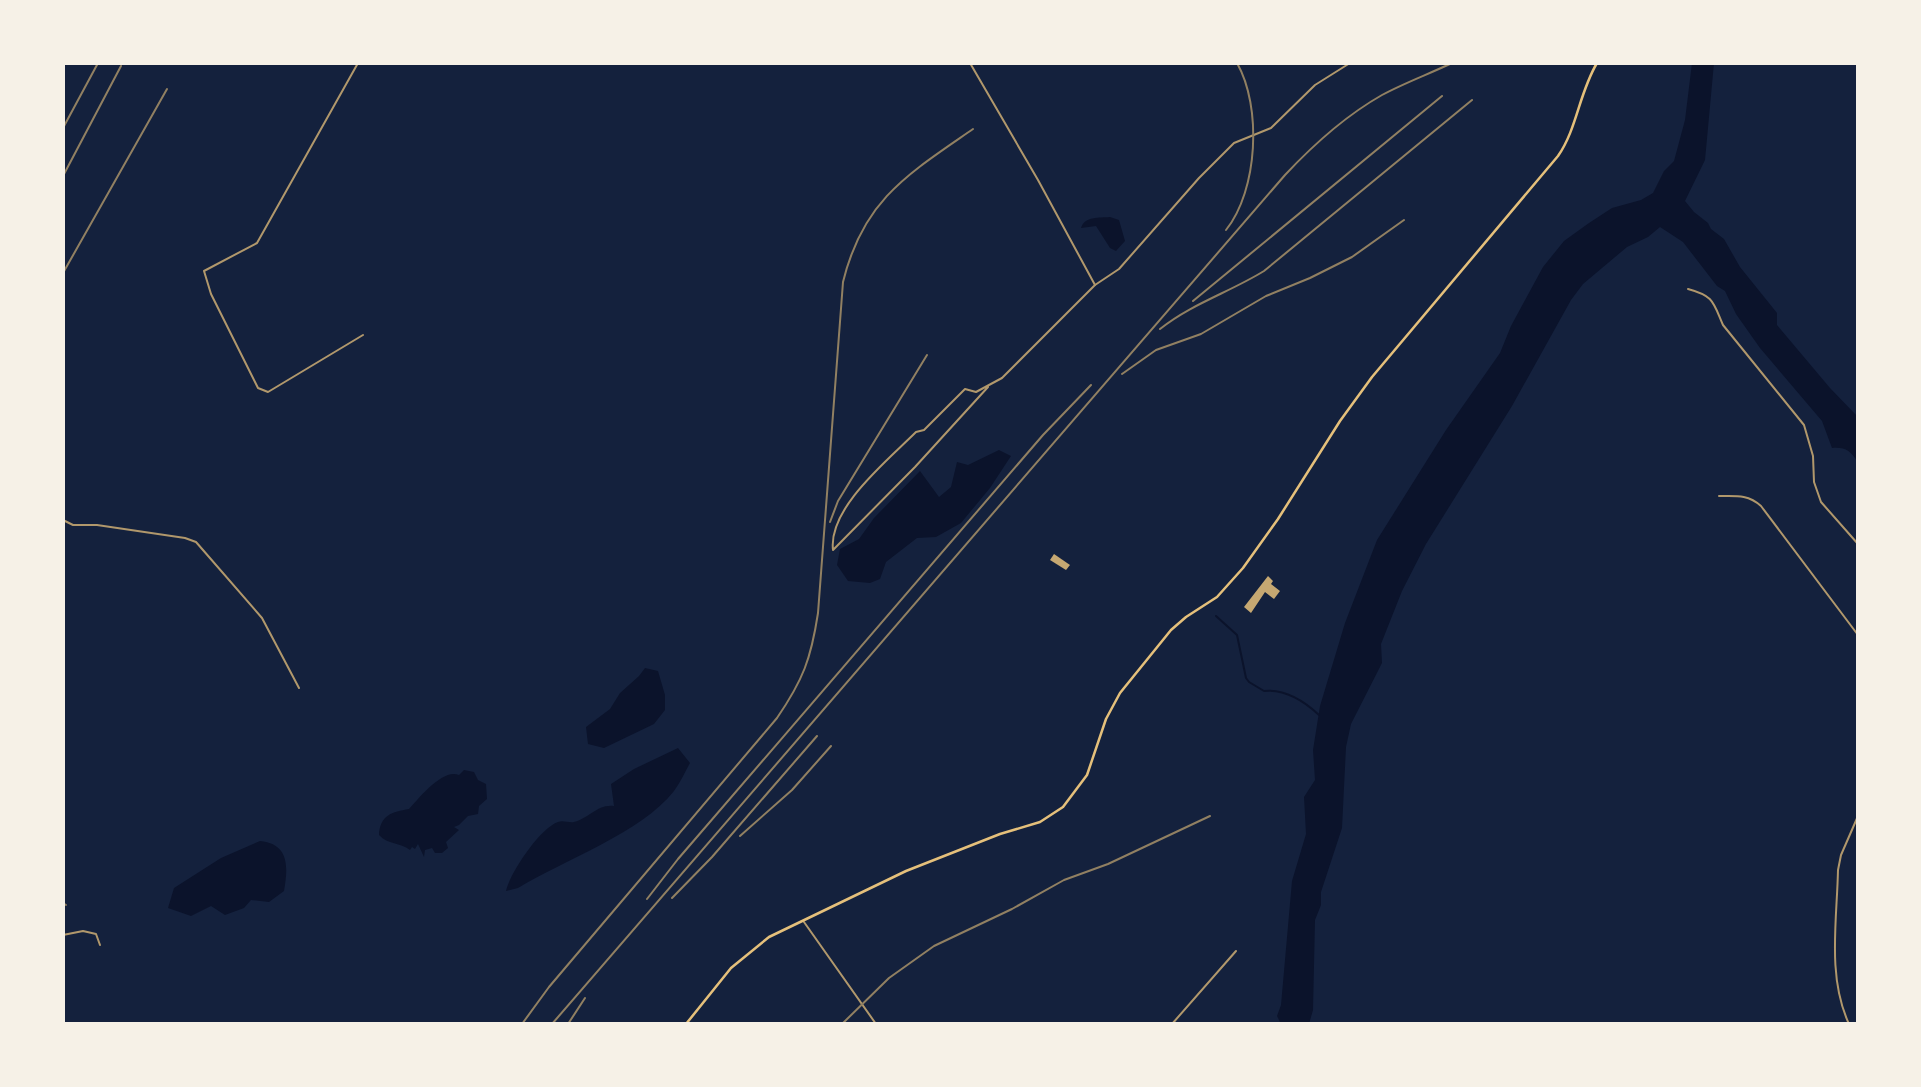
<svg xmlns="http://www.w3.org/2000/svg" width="1921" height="1087" font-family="Lora,serif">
<rect width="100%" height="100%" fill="#14213d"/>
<g fill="#0b132b">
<path d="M 1692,63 L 1714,63 L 1705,160 L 1685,201 L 1694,212 L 1708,223 L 1711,229 L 1724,239 L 1740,267 L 1777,313 L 1777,325 L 1830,388 L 1858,417 L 1858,462 C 1850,451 1846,447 1832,448 L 1822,421 L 1760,348 L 1736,314 L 1725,291 L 1717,286 L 1683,242 L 1660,227 L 1648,237 L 1627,247 L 1583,284 L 1571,300 L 1512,406 L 1426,544 L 1402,591 L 1381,644 L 1382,663 L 1351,724 L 1346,747 L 1342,828 L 1321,892 L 1321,905 L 1315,920 L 1313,1010 L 1309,1024 L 1281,1024 L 1277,1016 L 1281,1005 L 1292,881 L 1306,834 L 1304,797 L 1315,780 L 1313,750 L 1320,706 L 1345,623 L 1377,540 L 1446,430 L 1500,353 L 1511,326 L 1543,267 L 1564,241 L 1589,223 L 1612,208 L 1641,200 L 1653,193 L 1664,171 L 1674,161 L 1685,120 Z"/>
<path d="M 1110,217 L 1119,220 L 1125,241 L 1116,251 L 1110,248 L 1096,226 L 1081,228 C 1085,216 1099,218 1110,217 Z"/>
<polygon points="999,450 1011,456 990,488 961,523 936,537 917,538 886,562 880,579 870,583 848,581 837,565 840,549 859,539 874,518 920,471 939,497 951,487 957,462 968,465"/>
<polygon points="645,668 658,671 665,695 665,710 654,724 604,748 588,744 586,727 610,709 620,693 639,676"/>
<path d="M 678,748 L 690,763 C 685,772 680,783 674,791 C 641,833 564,860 518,888 L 506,891 C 510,873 540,828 558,822 C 563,820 569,823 574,822 C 590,818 597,804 614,806 L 611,784 L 634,769 Z"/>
<path d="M 464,770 L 474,772 L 478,780 L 486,784 L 487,799 L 479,806 L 478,814 L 468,816 L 459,825 L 454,827 L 459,830 L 446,842 L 448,848 L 442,853 L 435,853 L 432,848 L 425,850 L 424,857 L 418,844 L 415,849 L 412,847 L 410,850 C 400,842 388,845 379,835 C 380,815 392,812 409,809 C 419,798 443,768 459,775 Z"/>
<path d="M 260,841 C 290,844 288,868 284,891 L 269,902 L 251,900 L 244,908 L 225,915 L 211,906 L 191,916 L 168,908 L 174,888 L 221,858 Z"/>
</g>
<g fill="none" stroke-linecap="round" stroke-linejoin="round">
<path stroke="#0b132b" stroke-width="2" d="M 1216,616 L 1237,635 L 1246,678 L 1249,682 L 1264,691 C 1284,689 1304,701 1319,715"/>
</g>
<g fill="#c6a872">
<polygon points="1054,554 1070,565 1066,570 1050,560"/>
<polygon points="1268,576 1273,581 1271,584 1280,591 1274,599 1265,592 1251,613 1244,607"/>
</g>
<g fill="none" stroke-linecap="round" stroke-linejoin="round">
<g stroke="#b1986c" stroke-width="2">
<polyline points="358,63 257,243 204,271 211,294 258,388 268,392 363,335"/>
<polyline points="970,63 1038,180 1095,285"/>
<path d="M 1688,289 C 1714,296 1713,302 1723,325 L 1804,425 L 1813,456 L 1814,482 L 1821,502 L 1858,544"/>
<path d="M 988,387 L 915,467 L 833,550 C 828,508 888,460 916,432 L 924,430 L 965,389 L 976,392 L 1002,378 L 1095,285 L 1119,269 L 1199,178 L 1234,143 L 1271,128 L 1315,85 L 1350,63"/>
<path d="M 1719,496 C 1735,496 1748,494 1761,506 L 1858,635"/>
<polyline points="63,520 73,525 97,525 185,538 196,542 262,618 299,688"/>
<polyline points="804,922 876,1024"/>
<polyline points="63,935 83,931 96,934 100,945"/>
<polyline points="1172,1024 1236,951"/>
<path d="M 1849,1024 C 1827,977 1837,920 1838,870 L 1841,855 L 1858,816"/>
</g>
<path stroke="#e5c07b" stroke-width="2.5" d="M 686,1024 L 731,968 L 769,937 L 906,871 L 1000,834 L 1040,822 L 1063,807 L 1087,775 L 1106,719 L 1120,693 L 1171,630 L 1186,617 L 1217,597 L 1243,568 L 1278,519 L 1340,421 L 1372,377 L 1558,156 C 1577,129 1579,93 1597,63"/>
<g stroke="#918062" stroke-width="2">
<polyline points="63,66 64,63"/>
<polyline points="63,128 98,63"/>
<polyline points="63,176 121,66"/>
<path d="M 1226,230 C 1258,190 1262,107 1237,63"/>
<polyline points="63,273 167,89"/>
<polyline points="1193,301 1442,96"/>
<path d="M 1160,329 C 1191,304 1230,292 1264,271 L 1472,100"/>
<polyline points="1122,374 1156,350 1201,334 1266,296 1310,278 1352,257 1404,220"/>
<polyline points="830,522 838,501 927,355"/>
<polyline points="740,836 792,790 831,746"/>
<polyline points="672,898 712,857 817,736"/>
<polyline points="647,899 678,859 1043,435 1091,385"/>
<polyline points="63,903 66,905"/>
<path d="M 522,1024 L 549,987 L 777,718 C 803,680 811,659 818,613 L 843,282 C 863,200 908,174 973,129"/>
<path d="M 552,1024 L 1285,175 C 1314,144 1345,116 1382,95 C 1404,83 1429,74 1452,63"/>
<polyline points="568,1024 585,998"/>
<polyline points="842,1024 889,978 934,946 1012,909 1064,880 1108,864 1210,816"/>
</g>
</g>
<rect width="1921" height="1087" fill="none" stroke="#f6f1e7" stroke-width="130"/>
</svg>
